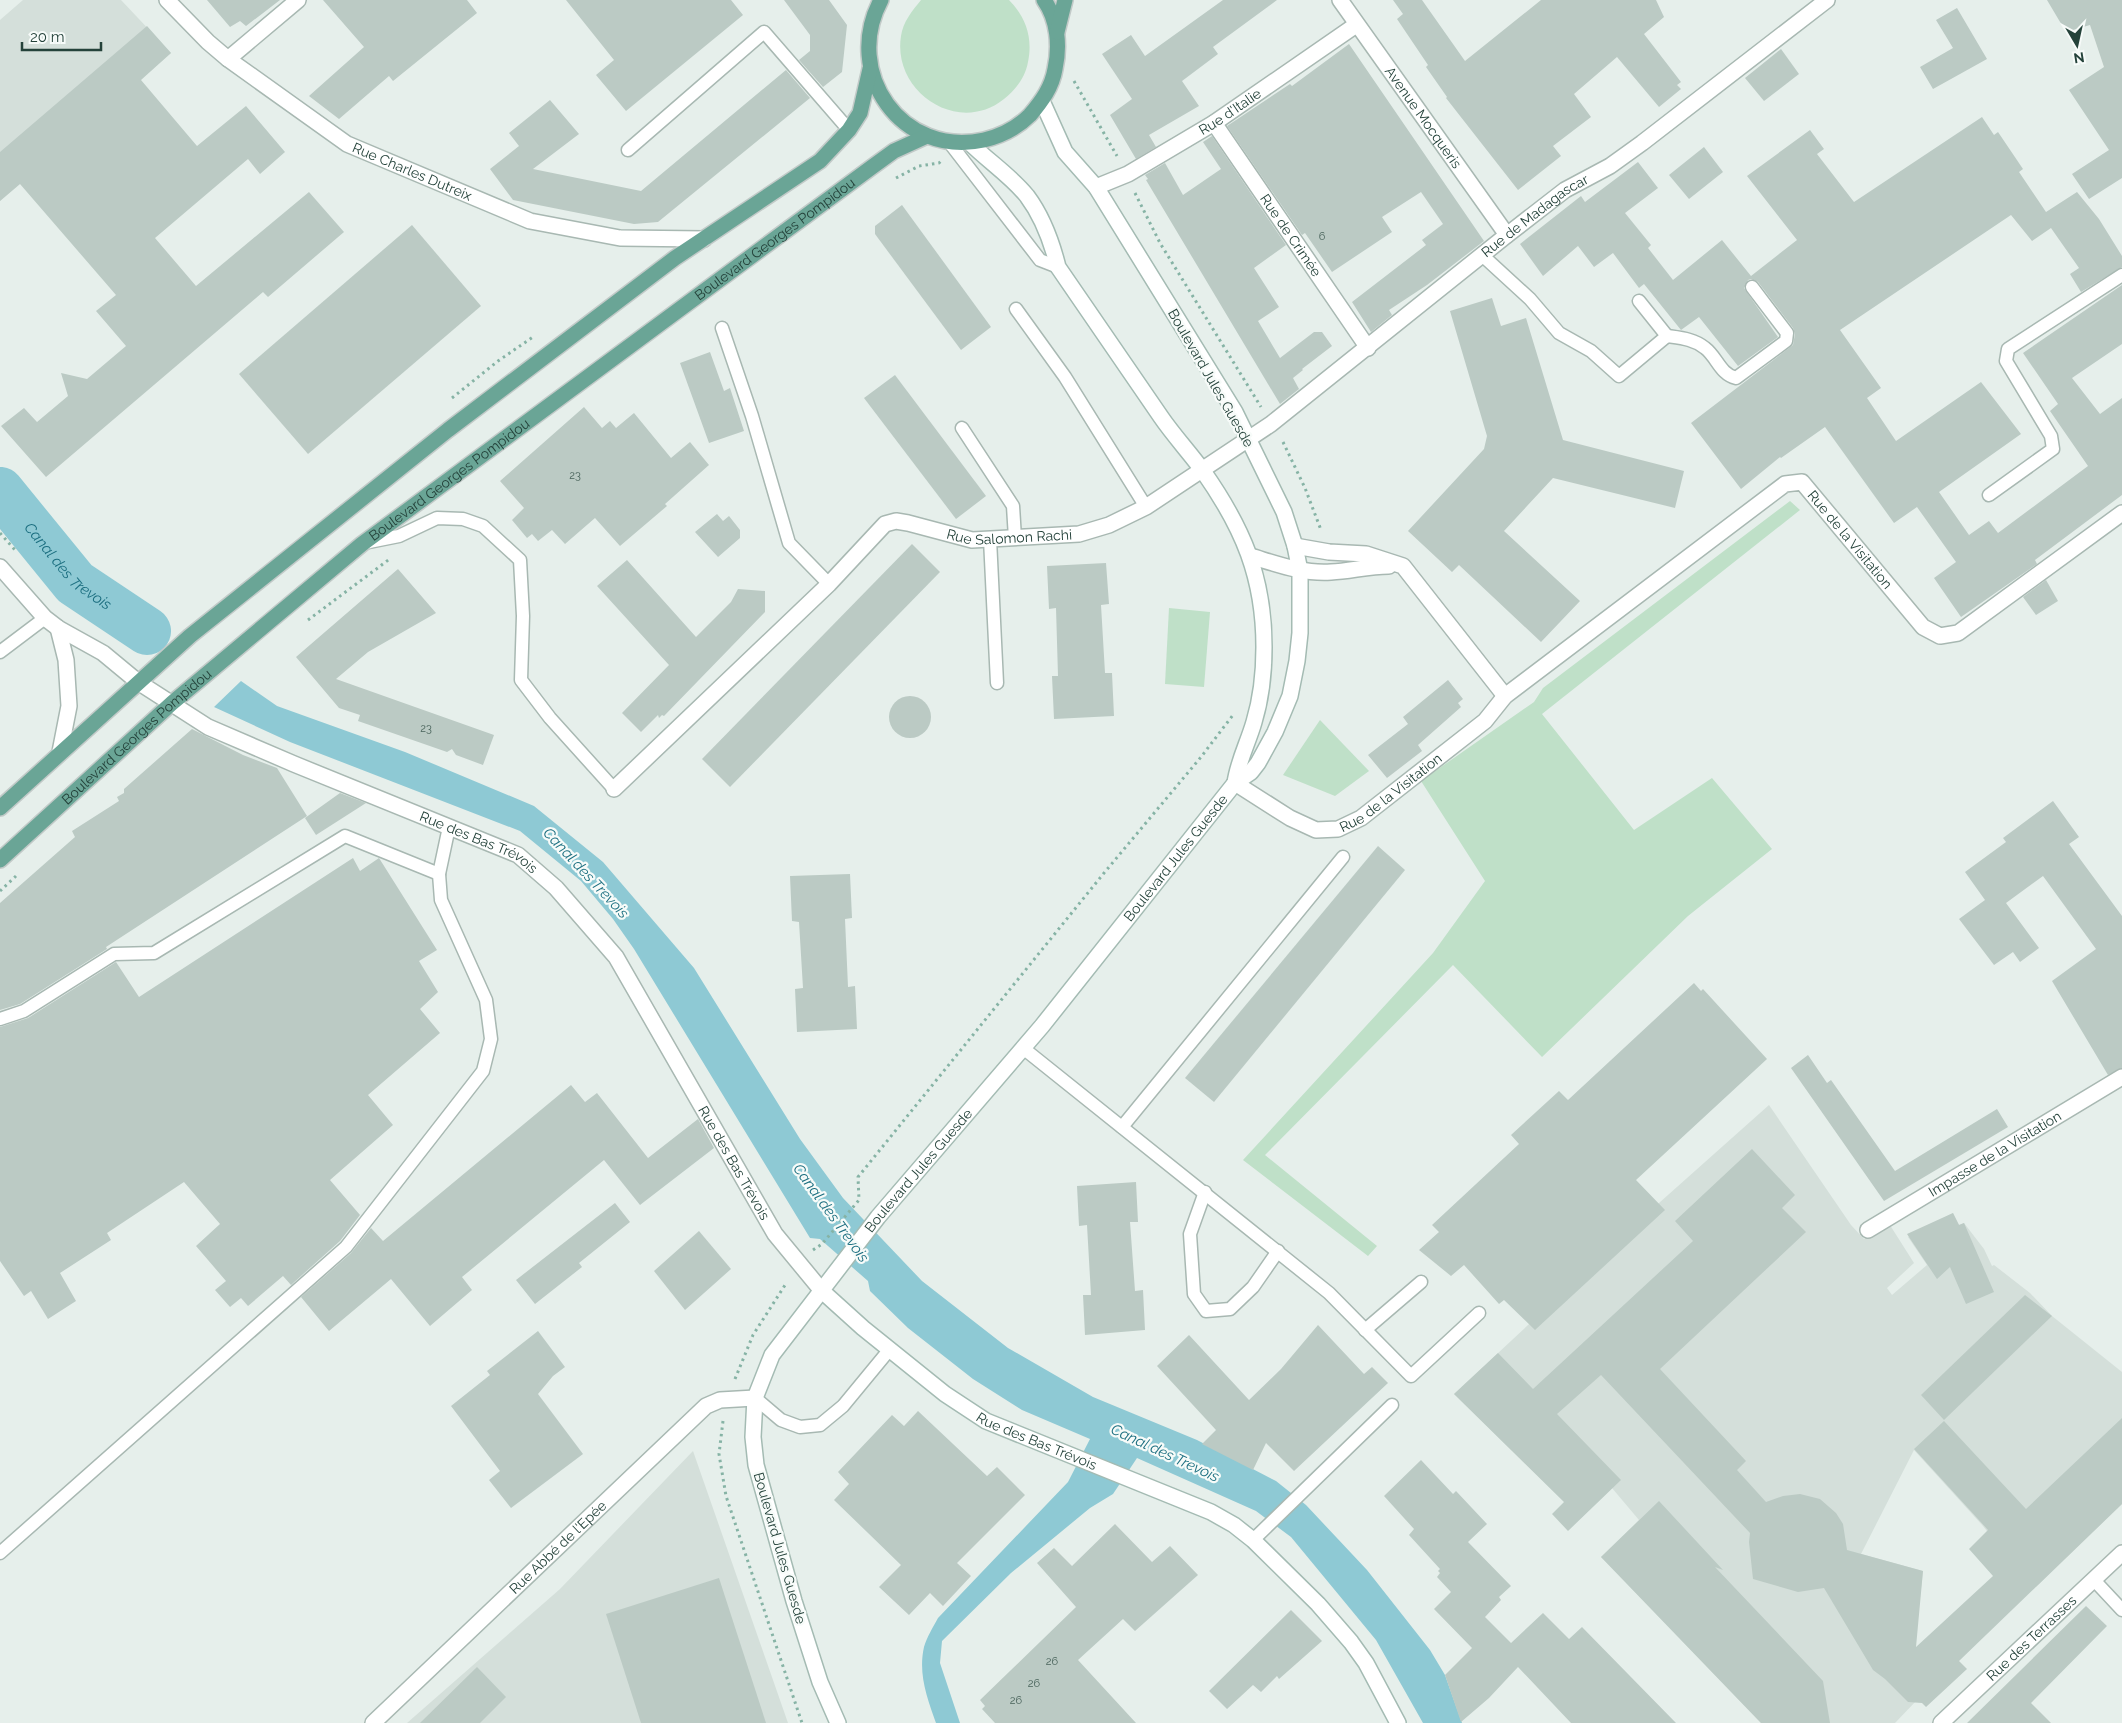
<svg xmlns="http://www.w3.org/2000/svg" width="2122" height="1723" font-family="Raleway,sans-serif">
<rect width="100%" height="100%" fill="#e6efeb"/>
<g fill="#d4dfda">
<polygon points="23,0 121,0 171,53 0,201 0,20"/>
<polygon points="1769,1105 1851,1225 1864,1239 1888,1222 1914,1263 1887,1288 1892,1295 1927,1265 1908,1237 1953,1213 1959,1225 1964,1223 1984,1249 1992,1266 1994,1265 2030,1293 2052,1316 2122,1372 2122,1504 2036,1587 1994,1540 1983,1526 1914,1450 1861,1554 1923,1571 1920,1598 1912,1617 1917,1700 1895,1723 1761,1723 1601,1557 1639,1520 1612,1488 1581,1518 1454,1394 1659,1203"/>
<polygon points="693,1451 788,1723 407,1723 560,1589"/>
</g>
<g fill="#bfe0c8">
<path d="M 921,0 L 1009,0 C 1026,17 1033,38 1028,62 C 1025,78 1016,89 1004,99 C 958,136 892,92 901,36 C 903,22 912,11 921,0 Z"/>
<polygon points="1790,501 1800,510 1542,714 1634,830 1712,778 1772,849 1688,916 1542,1057 1453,965 1265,1155 1377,1246 1368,1256 1243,1160 1433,953 1485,881 1421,781 1534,702 1543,688"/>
<polygon points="1169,608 1210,612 1204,687 1165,684"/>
<polygon points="1320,720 1369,771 1335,796 1283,775"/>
</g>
<path fill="#8ec9d4" d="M 241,681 L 277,706 L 405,752 L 534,806 L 603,862 L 694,968 L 800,1139 L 843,1198 L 922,1281 L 1008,1348 L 1093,1397 L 1197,1440 L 1276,1481 L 1306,1505 L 1367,1570 L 1430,1650 L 1445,1675 L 1462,1723 L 1423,1723 L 1376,1640 L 1291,1537 L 1256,1511 L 1137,1458 L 1113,1494 L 1090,1508 L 1011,1573 L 942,1641 L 940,1663 L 960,1723 L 936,1723 C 927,1698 918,1674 924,1647 C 927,1637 933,1627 938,1618 L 1068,1482 L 1090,1439 L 1022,1410 L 973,1379 L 908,1328 L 870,1291 L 868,1281 L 820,1239 L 810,1238 L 634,949 L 613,919 L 581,881 L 520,831 L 290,742 L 214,707 Z"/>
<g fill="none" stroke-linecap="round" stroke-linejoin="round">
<path stroke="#8ec9d4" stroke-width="48" id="s1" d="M 0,491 L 75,583 L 147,631"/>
</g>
<g fill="#bbcac4">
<polygon points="207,0 280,0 246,26 240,21 230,27"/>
<polygon points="323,0 467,0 477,13 393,81 389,76 339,119 309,96 364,47"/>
<polygon points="566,0 731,0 743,15 626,111 596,75 614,60"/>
<polygon points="784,0 829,0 847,25 842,72 823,87 799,60 810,51 810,35"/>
<polygon points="1223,0 1277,0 1213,47 1218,54 1182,81 1199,106 1149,135 1156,147 1136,159 1110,115 1132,99 1102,54 1131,35 1145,56"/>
<polygon points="1393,0 1422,0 1465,61 1541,0 1656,0 1664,17 1644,34 1681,82 1677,85 1681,89 1659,107 1617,57 1574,94 1591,117 1553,146 1561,156 1518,190 1446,98 1447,97 1426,67 1428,65 1397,19 1403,14"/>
<polygon points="2047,0 2122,0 2122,178 2089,199 2072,174 2109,150 2069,90 2104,67 2090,25 2066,32"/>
<polygon points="1957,8 1987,59 1933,89 1920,67 1953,48 1936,20"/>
<polygon points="147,26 171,53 141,80 197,146 246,106 285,152 260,174 248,159 155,238 196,286 309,192 344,232 268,297 263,292 46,477 1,426 24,408 37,422 68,396 61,373 87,379 126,346 96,311 116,295 20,184 0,201 0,152"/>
<polygon points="1349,44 1484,241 1427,285 1389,310 1392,315 1371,332 1352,302 1426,245 1422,240 1443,224 1421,192 1382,217 1392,232 1332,272 1305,233 1302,235 1227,126 1290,84 1292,86"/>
<polygon points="1781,49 1799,74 1764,101 1745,78"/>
<polygon points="786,70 810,98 658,222 634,224 513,200 490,169 519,146 509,133 550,100 579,134 533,169 641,191"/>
<polygon points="1982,117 1994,135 1998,132 2023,169 2019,172 2046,212 2077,192 2099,219 2122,256 2122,267 2081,292 2070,274 2079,268 2051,228 2032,241 2011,215 1840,330 1881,388 1867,398 1896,441 1981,382 2021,434 1939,492 1969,535 1989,521 1998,533 2088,466 2050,411 2058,404 2023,353 2122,285 2122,344 2072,378 2100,414 2122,398 2122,495 2035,560 2037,564 1961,617 1934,578 1956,562 1917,507 1894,523 1825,427 1781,458 1780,457 1741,489 1691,423 1793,345 1795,334 1793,328 1758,282 1751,279 1748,280 1744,288 1778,337 1738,366 1699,317 1681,330 1644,284 1639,288 1613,253 1594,267 1578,246 1543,276 1520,244 1581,196 1585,202 1638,162 1658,188 1625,213 1651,245 1648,248 1673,280 1722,240 1751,276 1797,240 1747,176 1810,130 1824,149 1817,154 1854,202"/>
<polygon points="1212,136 1286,245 1254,268 1279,307 1258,321 1280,358 1314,332 1322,332 1332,346 1302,369 1303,370 1293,378 1299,389 1280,404 1146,180 1148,179 1145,175 1165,163 1183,195 1221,169 1203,142"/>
<polygon points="1704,147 1723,172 1689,199 1669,175"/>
<polygon points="902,205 991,327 961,350 875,234 875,226"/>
<polygon points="412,225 481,306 308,454 239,374"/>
<polygon points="1492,298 1501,326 1526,318 1563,440 1684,471 1675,508 1553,478 1504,531 1580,601 1541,642 1459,565 1452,572 1408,531 1484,449 1487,436 1450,311"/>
<polygon points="710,352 724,391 730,388 744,431 709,443 680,363"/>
<polygon points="895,375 986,496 956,519 864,398"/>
<polygon points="584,407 602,428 610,421 616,428 634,413 671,458 690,442 709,465 665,504 667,506 620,546 595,518 565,544 552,530 538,541 532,534 527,538 512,520 524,508 500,481"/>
<polygon points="717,514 723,521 729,516 740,530 740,538 718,557 695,532"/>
<polygon points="912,544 940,572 730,787 702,759"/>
<polygon points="627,560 696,637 731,602 738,589 765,591 765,612 664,716 662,715 659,718 658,715 641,732 622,713 669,665 597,586"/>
<polygon points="1106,563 1109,604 1101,605 1105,673 1112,673 1114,716 1054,719 1052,676 1058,676 1056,608 1049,609 1047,566"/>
<polygon points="398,569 436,613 368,652 336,679 494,735 483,765 456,755 452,749 447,752 358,721 360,715 339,708 296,657"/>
<polygon points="2046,580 2058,601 2036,615 2023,597"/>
<polygon points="1448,680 1463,699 1458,703 1461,707 1418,745 1422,751 1387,778 1368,755 1408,724 1403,717"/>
<circle cx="910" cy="717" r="21"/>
<polygon points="192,729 243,755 277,768 307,816 106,947 107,949 20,1004 0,1010 0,903 75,837 72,831 119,801 117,797 124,793 124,789"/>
<polygon points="340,793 366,803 316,835 305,818"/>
<polygon points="2053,801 2079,837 2069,844 2122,916 2122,1068 2108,1075 2052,981 2096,949 2043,876 2006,903 2039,948 2020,962 2013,952 1994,965 1959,919 1985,900 1965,872 2006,842 2003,838"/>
<polygon points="1378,846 1405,870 1214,1102 1185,1078"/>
<polygon points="353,858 360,871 379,858 437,950 419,961 438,992 420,1009 440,1033 368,1095 393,1125 330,1180 360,1215 340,1241 291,1285 283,1276 248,1306 241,1298 230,1307 215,1290 226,1281 196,1246 220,1224 184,1182 107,1233 111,1240 60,1273 76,1301 48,1319 31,1291 24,1296 0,1261 0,1027 28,1018 116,962 139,997"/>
<polygon points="850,874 852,918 845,919 848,987 855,986 857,1029 797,1032 795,989 803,988 799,922 792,921 790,876"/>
<polygon points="1694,983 1701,991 1703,989 1767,1059 1636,1180 1665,1210 1535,1330 1504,1300 1499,1304 1464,1265 1451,1276 1419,1250 1439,1232 1432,1225 1519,1144 1511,1135 1559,1091 1568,1100"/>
<polygon points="1808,1055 1827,1083 1831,1080 1895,1171 1997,1109 2008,1127 1884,1201 1791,1068"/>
<polygon points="571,1085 585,1102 597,1093 648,1158 698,1119 714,1148 640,1205 604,1160 462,1277 472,1290 430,1326 391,1279 329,1331 301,1297 351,1253 371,1228 383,1241"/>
<polygon points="1752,1149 1795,1195 1782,1208 1806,1232 1660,1369 1746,1461 1737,1470 1766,1502 1783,1496 1800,1494 1820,1499 1836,1513 1843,1524 1847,1550 1923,1571 1916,1647 1993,1576 1969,1549 1988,1530 1914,1449 1944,1421 2026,1509 2122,1418 2122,1504 1959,1661 1967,1669 1926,1707 1922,1703 1908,1702 1885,1679 1873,1670 1824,1588 1798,1592 1753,1579 1749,1542 1750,1533 1601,1375 1557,1414 1621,1480 1568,1531 1552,1514 1564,1502 1454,1394 1498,1353 1533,1389 1693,1241 1675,1221"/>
<polygon points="1136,1182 1138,1222 1130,1222 1135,1291 1143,1290 1145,1330 1085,1335 1083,1295 1091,1295 1087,1225 1079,1226 1077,1186"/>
<polygon points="615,1203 630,1222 579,1263 582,1267 535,1304 516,1280"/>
<polygon points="1953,1213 1959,1225 1964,1223 1994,1292 1966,1304 1950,1267 1937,1279 1907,1234"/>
<polygon points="699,1231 731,1269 685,1310 654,1271"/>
<polygon points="2025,1295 2052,1316 1944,1420 1921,1395"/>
<polygon points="1318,1325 1364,1374 1372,1367 1388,1383 1294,1471 1266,1443 1253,1470 1202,1444 1216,1430 1157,1366 1189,1335 1249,1400 1281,1369"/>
<polygon points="538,1331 565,1367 553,1376 538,1394 583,1454 511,1508 489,1480 500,1471 451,1406 490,1375 487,1371"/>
<polygon points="918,1411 987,1476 997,1467 1025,1495 957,1563 971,1576 943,1606 930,1593 909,1615 879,1587 901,1565 834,1500 849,1484 838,1472 892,1415 904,1426"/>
<polygon points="1421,1460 1453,1494 1456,1491 1487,1524 1468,1542 1511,1586 1499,1597 1501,1600 1485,1617 1511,1643 1543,1613 1569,1639 1582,1627 1676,1723 1571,1723 1518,1667 1489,1698 1461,1722 1445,1675 1472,1648 1434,1609 1451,1592 1437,1577 1440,1573 1438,1571 1440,1569 1409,1535 1414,1529 1384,1496"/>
<polygon points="1659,1501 1723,1570 1715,1567 1823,1681 1830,1723 1761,1723 1601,1557"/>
<polygon points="1115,1524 1152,1562 1170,1546 1198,1575 1135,1631 1123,1619 1078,1660 1136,1723 995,1723 982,1709 985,1706 980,1700 1076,1607 1037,1563 1054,1548 1072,1566"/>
<polygon points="719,1578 766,1723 641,1723 606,1614"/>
<polygon points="2086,1606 2107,1626 2031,1703 2051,1723 1967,1723"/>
<polygon points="1291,1610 1322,1641 1279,1679 1277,1676 1261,1692 1253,1685 1227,1709 1209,1691"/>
<polygon points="477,1667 506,1697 480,1723 420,1723"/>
</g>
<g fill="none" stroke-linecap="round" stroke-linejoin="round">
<g stroke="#a8b8b2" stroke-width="15">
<g id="lane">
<polyline points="949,142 1040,260 1058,267"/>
<polyline points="628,150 764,32 849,130"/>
<polyline points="1482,255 1530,299 1559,333 1591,351 1619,376 1667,336 1639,301"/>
<polyline points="1016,309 1065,377 1146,507"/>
<polyline points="722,328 752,416 789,543 829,584"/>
<path d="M 1667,336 C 1681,338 1694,339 1705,348 C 1717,357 1720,374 1736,378 L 1786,341 L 1787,333 L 1752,287"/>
<polyline points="962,428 1013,506 1015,538"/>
<polyline points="1989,495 2053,449 2051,436 2006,361 2008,349 2122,275"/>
<polyline points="990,539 997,683"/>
<polyline points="364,543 399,536 437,518 463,519 483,526 520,560 523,616 521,680 550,718 614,789"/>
<polyline points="0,652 45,618"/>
<polyline points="0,1019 24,1011 114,954 154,953 345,836 439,874"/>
<polyline points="1023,1048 1329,1293 1411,1376 1479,1313"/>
<polyline points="1122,1127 1343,857"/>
<polyline points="1205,1192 1190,1234 1194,1294 1206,1311 1230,1309 1253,1287 1278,1251"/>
<polyline points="1365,1330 1421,1282"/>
<polyline points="755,1398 781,1420 800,1427 820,1425 843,1406 890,1349"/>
<polyline points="1253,1540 1392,1405"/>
<polyline points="0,1553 346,1247 483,1071 491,1039 486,1000 441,900 439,874 449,827"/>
<polyline points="2094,1580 2122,1610"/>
</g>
</g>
<g stroke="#a8b8b2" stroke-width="18">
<g id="street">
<path id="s2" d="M 167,0 L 208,42 L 228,59 L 347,144 L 530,221 L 620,238 L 704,239"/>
<path id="s3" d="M 1340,0 L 1507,235"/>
<polyline points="228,59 298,0"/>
<path id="s4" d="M 1214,123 L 1368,348"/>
<path id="s5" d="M 1096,187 L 1128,174 L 1214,123 L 1356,25"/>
<polyline points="1295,546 1329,552 1366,554 1403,566 1505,696"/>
<path d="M 1250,556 C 1277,564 1303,574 1331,572 C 1351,571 1368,566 1389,566"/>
<path id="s6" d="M 0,567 L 45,618 L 58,628 L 103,653 L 138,682 L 208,727 L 294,764 L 518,855 L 556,888 L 616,957 L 775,1234 L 822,1291"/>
<polyline points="58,628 66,660 69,706 60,752"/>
<path id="s7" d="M 1235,783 L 1290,818 L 1316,830 L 1338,829 L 1361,818 L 1485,721 L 1505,696 L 1785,484 L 1802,482 L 1923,627 L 1940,636 L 1958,633 L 2122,513"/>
<path id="s8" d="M 614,789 L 829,584 L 885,524 L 896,521 L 908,523 L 972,540 L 1079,534 L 1109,525 L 1146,507 L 1271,424 L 1507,235 L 1565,190 L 1610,166 L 1642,143 L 1827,0"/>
<path id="s9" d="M 1868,1230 L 2122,1077"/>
<path id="s10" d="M 373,1723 L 706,1406 L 720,1400 L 755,1398"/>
<path id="s11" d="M 1941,1723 L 2122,1553"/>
</g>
</g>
<g stroke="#a4bbb3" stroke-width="18">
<g id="secondary">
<path d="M 970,143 C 988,161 1011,176 1027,196 C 1042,216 1052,243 1058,267 C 1092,317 1127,367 1161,417 C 1174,436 1190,453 1203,471 C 1243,528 1264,577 1264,647 C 1264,671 1261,699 1254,722 C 1248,743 1238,761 1235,783"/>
<path id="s12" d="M 822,1291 L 863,1328 L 945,1394 L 986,1421 L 1211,1512 L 1234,1525 L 1253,1540 L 1318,1604 L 1351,1642 L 1366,1663 L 1398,1723"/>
<path id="s13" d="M 838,1723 L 820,1682 L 794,1601 L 756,1465 L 753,1437 L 755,1398 L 772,1355 L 878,1217 L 1042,1026 L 1235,783 L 1251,772 L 1258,763 L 1275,732 L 1290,696 L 1297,661 L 1300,633 L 1300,571 L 1295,546 L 1284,512 L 1235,412 L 1096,187 L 1065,152 L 1042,101"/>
</g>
</g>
<g stroke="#c2cac8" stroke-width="18">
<g id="primary">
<path d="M 881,0 C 842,73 902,158 984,140 C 1001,136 1017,128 1030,115 C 1042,101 1052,87 1055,69 C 1060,46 1058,20 1044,0"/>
<polyline points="1057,32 1065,0"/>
<polyline points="0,808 190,636 448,430 675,258 820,161 849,130 860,113 870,69"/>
<path id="s14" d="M 0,860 L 172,703 L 362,544 L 872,167 L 894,151 L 927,136"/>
</g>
</g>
<g stroke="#86b3a5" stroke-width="3" stroke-dasharray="2.5 4" stroke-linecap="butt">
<polyline points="1074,81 1117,156"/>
<polyline points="896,178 919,166 939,163 941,161"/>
<polyline points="1135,193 1160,243 1261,407"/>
<polyline points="452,398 498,361 533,337"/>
<polyline points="1283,442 1305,488 1321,530"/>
<polyline points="0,533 15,550"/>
<polyline points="308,620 391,558"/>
<polyline points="0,891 16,876"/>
<polyline points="813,1250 822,1244 859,1200 858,1177 1104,873 1201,757 1233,715"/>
<polyline points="735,1379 753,1335 787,1282"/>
<polyline points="723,1421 719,1454 726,1496 802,1723"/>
</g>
<use href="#lane" stroke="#fff" stroke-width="12"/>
<use href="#street" stroke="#fff" stroke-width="15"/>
<use href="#secondary" stroke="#fff" stroke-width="15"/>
<use href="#primary" stroke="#6aa596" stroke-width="15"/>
</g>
<g text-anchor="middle" stroke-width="4.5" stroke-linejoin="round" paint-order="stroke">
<g font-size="11" fill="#4a645c">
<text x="1322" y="240">6</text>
<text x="575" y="479">23</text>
<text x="426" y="732">23</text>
<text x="1052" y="1665">26</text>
<text x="1034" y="1687">26</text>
<text x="1016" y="1704">26</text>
</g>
<g font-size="14" fill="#24423a" stroke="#f7fbf9">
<text dy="5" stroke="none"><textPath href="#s5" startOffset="154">Rue d'Italie</textPath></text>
<text dy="5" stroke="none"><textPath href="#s3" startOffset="144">Avenue Mocqueris</textPath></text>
<text dy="5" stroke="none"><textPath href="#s2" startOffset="302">Rue Charles Dutreix</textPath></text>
<text dy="5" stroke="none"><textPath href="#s8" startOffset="1135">Rue de Madagascar</textPath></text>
<text dy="5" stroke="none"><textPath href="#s4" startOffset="136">Rue de Crimée</textPath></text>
<text dy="5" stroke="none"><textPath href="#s14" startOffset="994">Boulevard Georges Pompidou</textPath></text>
<text transform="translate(1211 378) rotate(60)" y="5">Boulevard Jules Guesde</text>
<text dy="5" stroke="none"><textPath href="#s14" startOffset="589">Boulevard Georges Pompidou</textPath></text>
<text dy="5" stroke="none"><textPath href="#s8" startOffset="506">Rue Salomon Rachi</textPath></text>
<text dy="5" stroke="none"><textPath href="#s7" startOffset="774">Rue de la Visitation</textPath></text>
<text dy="5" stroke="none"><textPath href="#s14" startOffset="184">Boulevard Georges Pompidou</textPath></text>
<text dy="5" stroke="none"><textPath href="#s7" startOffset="180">Rue de la Visitation</textPath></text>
<text dy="5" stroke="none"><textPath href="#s6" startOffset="559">Rue des Bas Trévois</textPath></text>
<text dy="5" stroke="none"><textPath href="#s13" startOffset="1025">Boulevard Jules Guesde</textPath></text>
<text dy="5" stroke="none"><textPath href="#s9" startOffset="148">Impasse de la Visitation</textPath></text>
<text dy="5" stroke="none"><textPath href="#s6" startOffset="979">Rue des Bas Trévois</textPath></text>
<text dy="5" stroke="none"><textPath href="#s13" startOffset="620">Boulevard Jules Guesde</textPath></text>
<text dy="5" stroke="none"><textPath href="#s12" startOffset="264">Rue des Bas Trévois</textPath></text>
<text dy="5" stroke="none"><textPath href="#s10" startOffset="255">Rue Abbé de l'Epée</textPath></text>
<text transform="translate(780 1548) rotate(74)" y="5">Boulevard Jules Guesde</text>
<text dy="5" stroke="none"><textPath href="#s11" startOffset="124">Rue des Terrasses</textPath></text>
</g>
<g font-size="15" font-style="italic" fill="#1c6f80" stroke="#f7fbf9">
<text dy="5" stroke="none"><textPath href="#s1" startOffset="102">Canal des Trevois</textPath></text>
<text transform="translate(586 873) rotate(47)" y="5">Canal des Trevois</text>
<text transform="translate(831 1213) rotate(54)" y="5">Canal des Trevois</text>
<text transform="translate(1165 1453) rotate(25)" y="5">Canal des Trevois</text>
</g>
</g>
<g transform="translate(2077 45) rotate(171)" stroke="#f7fbf9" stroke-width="4" paint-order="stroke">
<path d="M0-4L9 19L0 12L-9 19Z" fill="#24423a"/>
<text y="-8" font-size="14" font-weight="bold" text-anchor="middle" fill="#24423a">N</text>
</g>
<path d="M22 42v8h79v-8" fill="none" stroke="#24423a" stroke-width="2.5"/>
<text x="30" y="42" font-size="15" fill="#24423a" stroke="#f7fbf9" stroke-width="4" paint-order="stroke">20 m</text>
</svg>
